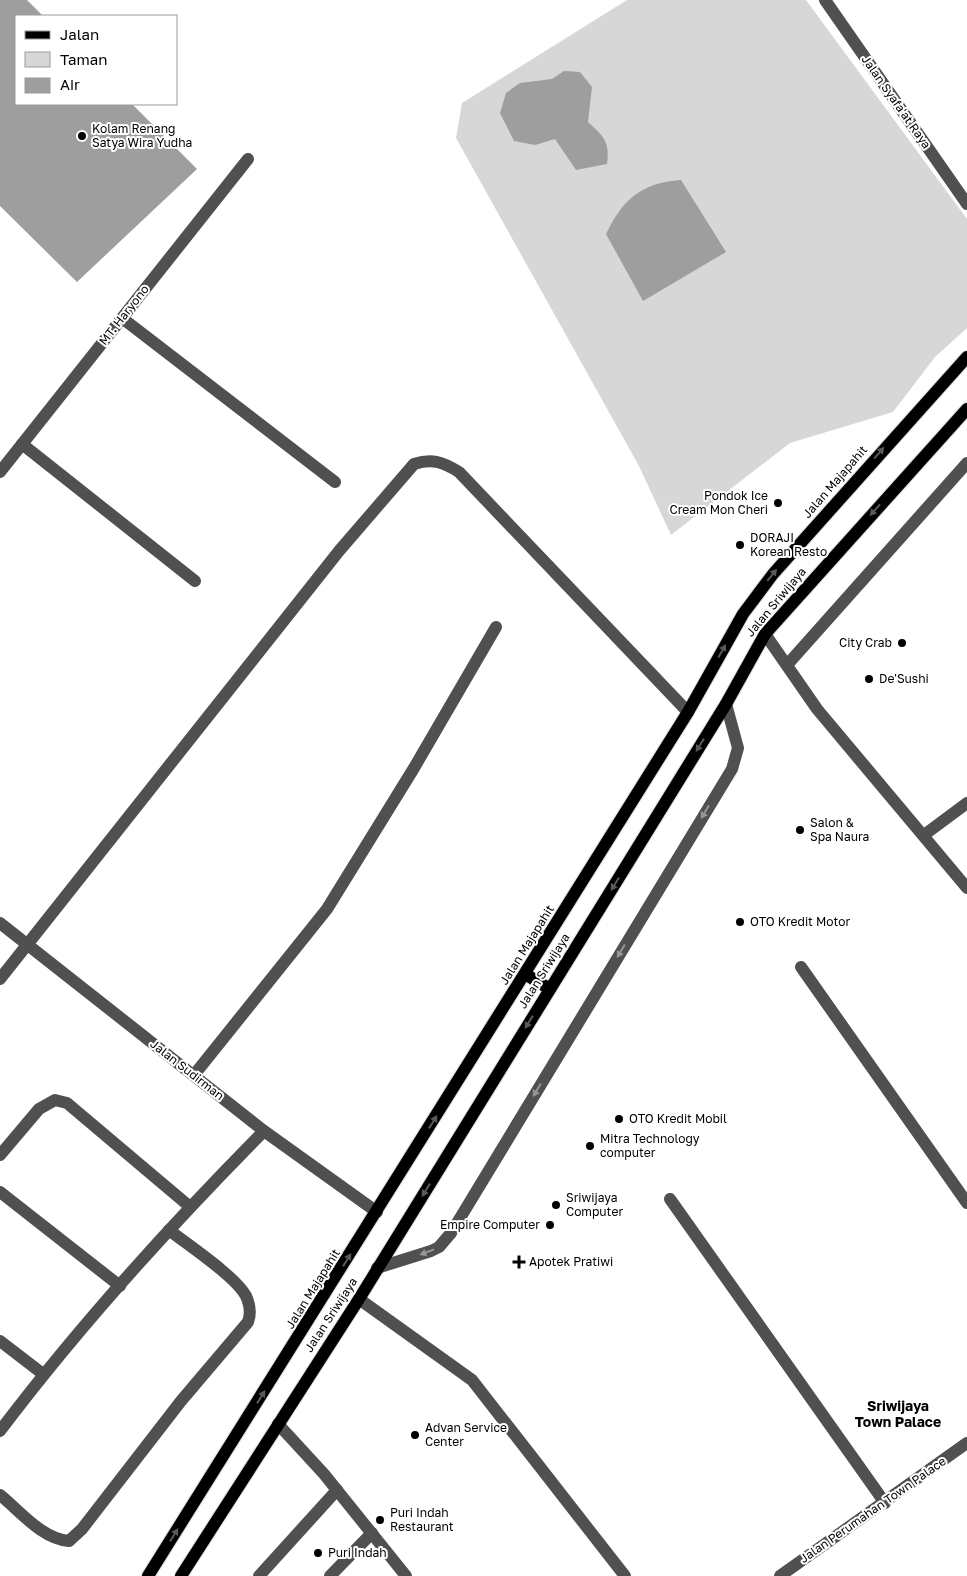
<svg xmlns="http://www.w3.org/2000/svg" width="967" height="1576" font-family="'Golos Text',sans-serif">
<rect width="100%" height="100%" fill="#fff"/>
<polygon fill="#d7d7d7" points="627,0 806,0 967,219 967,328 935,357 893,412 790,443 671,535 639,466 456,138 462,103"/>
<g fill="#9e9e9e">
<polygon points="0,0 27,0 43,16 16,16 16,104 132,104 197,169 77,282 0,206"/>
<path d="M 564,71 L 580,72 L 592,87 L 588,122 C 604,137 610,141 607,164 L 576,170 L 555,139 L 535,145 L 514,141 L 500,113 L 506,93 L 520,83 L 552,79 Z"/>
<path d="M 681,180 L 726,252 L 643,301 L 606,234 C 623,199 641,183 681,180 Z"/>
</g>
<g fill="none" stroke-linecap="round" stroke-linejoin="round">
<g stroke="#dbdbdb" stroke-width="14">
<g id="major">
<polyline points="525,974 550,989"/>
<polyline points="148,1576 688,712 743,614 773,574 967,357"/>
<polyline points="181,1576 359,1299 726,704 765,634 967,409"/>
</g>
</g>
<g stroke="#505050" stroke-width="12">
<polyline points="825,0 967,204"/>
<polyline points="122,318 335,482"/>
<polyline points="22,444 195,581"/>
<polyline points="0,472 248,159"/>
<polyline points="765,634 817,709 967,888"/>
<polyline points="787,665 967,463"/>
<polyline points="924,835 967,803"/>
<polyline points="0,923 264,1131 377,1212"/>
<polyline points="801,967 967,1203"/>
<path d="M 0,979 L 339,551 L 414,464 C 432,458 443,462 459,472 L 688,712"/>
<polyline points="194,1075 327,909 414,768 496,627"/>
<polyline points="0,1155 39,1109 55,1100 67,1103 189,1206"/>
<polyline points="0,1192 120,1286"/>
<polyline points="670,1199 885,1503"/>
<polyline points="377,1268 431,1251 439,1247 451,1233 732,769 738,748 726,704"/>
<polyline points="359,1299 472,1380 625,1576"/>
<polyline points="0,1341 43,1374"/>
<polyline points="278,1424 324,1474 406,1576"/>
<path d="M 0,1431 C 80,1325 171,1225 264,1131"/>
<path d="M 0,1495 C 20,1511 42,1539 69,1541 L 82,1529 L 181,1401 L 248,1322 C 251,1314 250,1305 246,1296 C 235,1276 188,1245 169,1230"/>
<polyline points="259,1576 337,1490"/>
<polyline points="330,1576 372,1533"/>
<polyline points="780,1576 967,1443"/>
</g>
<use href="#major" stroke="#000" stroke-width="12"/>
</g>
<defs><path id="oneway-solid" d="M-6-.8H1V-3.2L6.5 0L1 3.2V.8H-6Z" transform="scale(1.25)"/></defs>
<g fill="#595959">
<use href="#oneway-solid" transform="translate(879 453) rotate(-49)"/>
<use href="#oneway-solid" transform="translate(875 510) rotate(132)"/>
<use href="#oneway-solid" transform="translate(772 575) rotate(-51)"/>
<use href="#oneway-solid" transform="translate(722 651) rotate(-61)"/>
<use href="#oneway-solid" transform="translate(700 745) rotate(122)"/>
<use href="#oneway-solid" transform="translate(615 884) rotate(122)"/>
<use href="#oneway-solid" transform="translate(529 1022) rotate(122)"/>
<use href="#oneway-solid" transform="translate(433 1122) rotate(-58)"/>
<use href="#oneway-solid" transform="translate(426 1190) rotate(122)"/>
<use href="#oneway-solid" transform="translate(347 1260) rotate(-58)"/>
<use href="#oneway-solid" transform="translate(261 1397) rotate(-58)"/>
<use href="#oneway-solid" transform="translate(174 1535) rotate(-58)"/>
</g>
<g fill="#969696">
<use href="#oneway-solid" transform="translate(705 812) rotate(121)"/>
<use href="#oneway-solid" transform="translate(621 951) rotate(121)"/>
<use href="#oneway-solid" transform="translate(537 1090) rotate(121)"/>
<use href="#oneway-solid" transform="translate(427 1252) rotate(159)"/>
</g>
<g fill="#000" stroke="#fff" stroke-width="2">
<circle cx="82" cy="136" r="5"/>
<circle cx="778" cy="503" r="5"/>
<circle cx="740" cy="545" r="5"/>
<circle cx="902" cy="643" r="5"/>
<circle cx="869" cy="679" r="5"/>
<circle cx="800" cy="830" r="5"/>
<circle cx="740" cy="922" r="5"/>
<circle cx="619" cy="1119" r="5"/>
<circle cx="590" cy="1146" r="5"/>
<circle cx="556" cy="1205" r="5"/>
<circle cx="550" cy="1225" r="5"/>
<path d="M516.5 1254.5h5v5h5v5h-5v5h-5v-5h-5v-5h5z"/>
<circle cx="415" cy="1435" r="5"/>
<circle cx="380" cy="1520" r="5"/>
<circle cx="318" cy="1553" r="5"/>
</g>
<g text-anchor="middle" stroke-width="4" stroke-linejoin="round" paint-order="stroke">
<g font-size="12" fill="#000" stroke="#fff">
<text transform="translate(896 102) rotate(55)" y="4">Jalan Syafa'at Raya</text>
<text transform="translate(124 315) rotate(-52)" y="4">MT. Haryono</text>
<text transform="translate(835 482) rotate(-49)" y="4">Jalan Majapahit</text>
<text transform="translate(776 602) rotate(-50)" y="4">Jalan Sriwijaya</text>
<text transform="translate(527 945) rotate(-58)" y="4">Jalan Majapahit</text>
<text transform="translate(544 971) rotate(-58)" y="4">Jalan Sriwijaya</text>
<text transform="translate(187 1070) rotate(38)" y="4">Jalan Sudirman</text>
<text transform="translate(313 1289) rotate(-58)" y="4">Jalan Majapahit</text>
<text transform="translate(331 1315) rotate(-57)" y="4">Jalan Sriwijaya</text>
<text transform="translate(873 1510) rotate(-35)" y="4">Jalan Perumahan Town Palace</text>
</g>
<g font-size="12" fill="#000" stroke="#fff" text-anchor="start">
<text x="92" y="133">Kolam Renang<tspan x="92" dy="14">Satya Wira Yudha</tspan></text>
<text x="768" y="500" text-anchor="end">Pondok Ice<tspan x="768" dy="14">Cream Mon Cheri</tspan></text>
<text x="750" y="542">DORAJI<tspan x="750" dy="14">Korean Resto</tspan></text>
<text x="892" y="647" text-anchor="end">City Crab</text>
<text x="879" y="683">De'Sushi</text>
<text x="810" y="827">Salon &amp;<tspan x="810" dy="14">Spa Naura</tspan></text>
<text x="750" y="926">OTO Kredit Motor</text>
<text x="629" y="1123">OTO Kredit Mobil</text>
<text x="600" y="1143">Mitra Technology<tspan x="600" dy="14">computer</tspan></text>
<text x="566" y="1202">Sriwijaya<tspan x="566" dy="14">Computer</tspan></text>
<text x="540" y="1229" text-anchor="end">Empire Computer</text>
<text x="529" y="1266">Apotek Pratiwi</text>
<text x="425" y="1432">Advan Service<tspan x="425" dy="14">Center</tspan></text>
<text x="390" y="1517">Puri Indah<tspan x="390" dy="14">Restaurant</tspan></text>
<text x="328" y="1557">Puri Indah</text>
</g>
<g font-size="14" font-weight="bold" fill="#000" stroke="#fff">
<text x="898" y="1411">Sriwijaya<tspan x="898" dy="16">Town Palace</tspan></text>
</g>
</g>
<rect x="15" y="15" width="162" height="90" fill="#ffffff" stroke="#999999"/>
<rect x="25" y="31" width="25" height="8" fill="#000000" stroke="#999999"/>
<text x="60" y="40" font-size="15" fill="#000000">Jalan</text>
<rect x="25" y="52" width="25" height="15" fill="#d7d7d7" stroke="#999999"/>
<text x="60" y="65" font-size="15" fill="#000000">Taman</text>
<rect x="25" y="78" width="25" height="15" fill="#9e9e9e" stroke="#999999"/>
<text x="60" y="90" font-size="15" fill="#000000">Air</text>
</svg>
